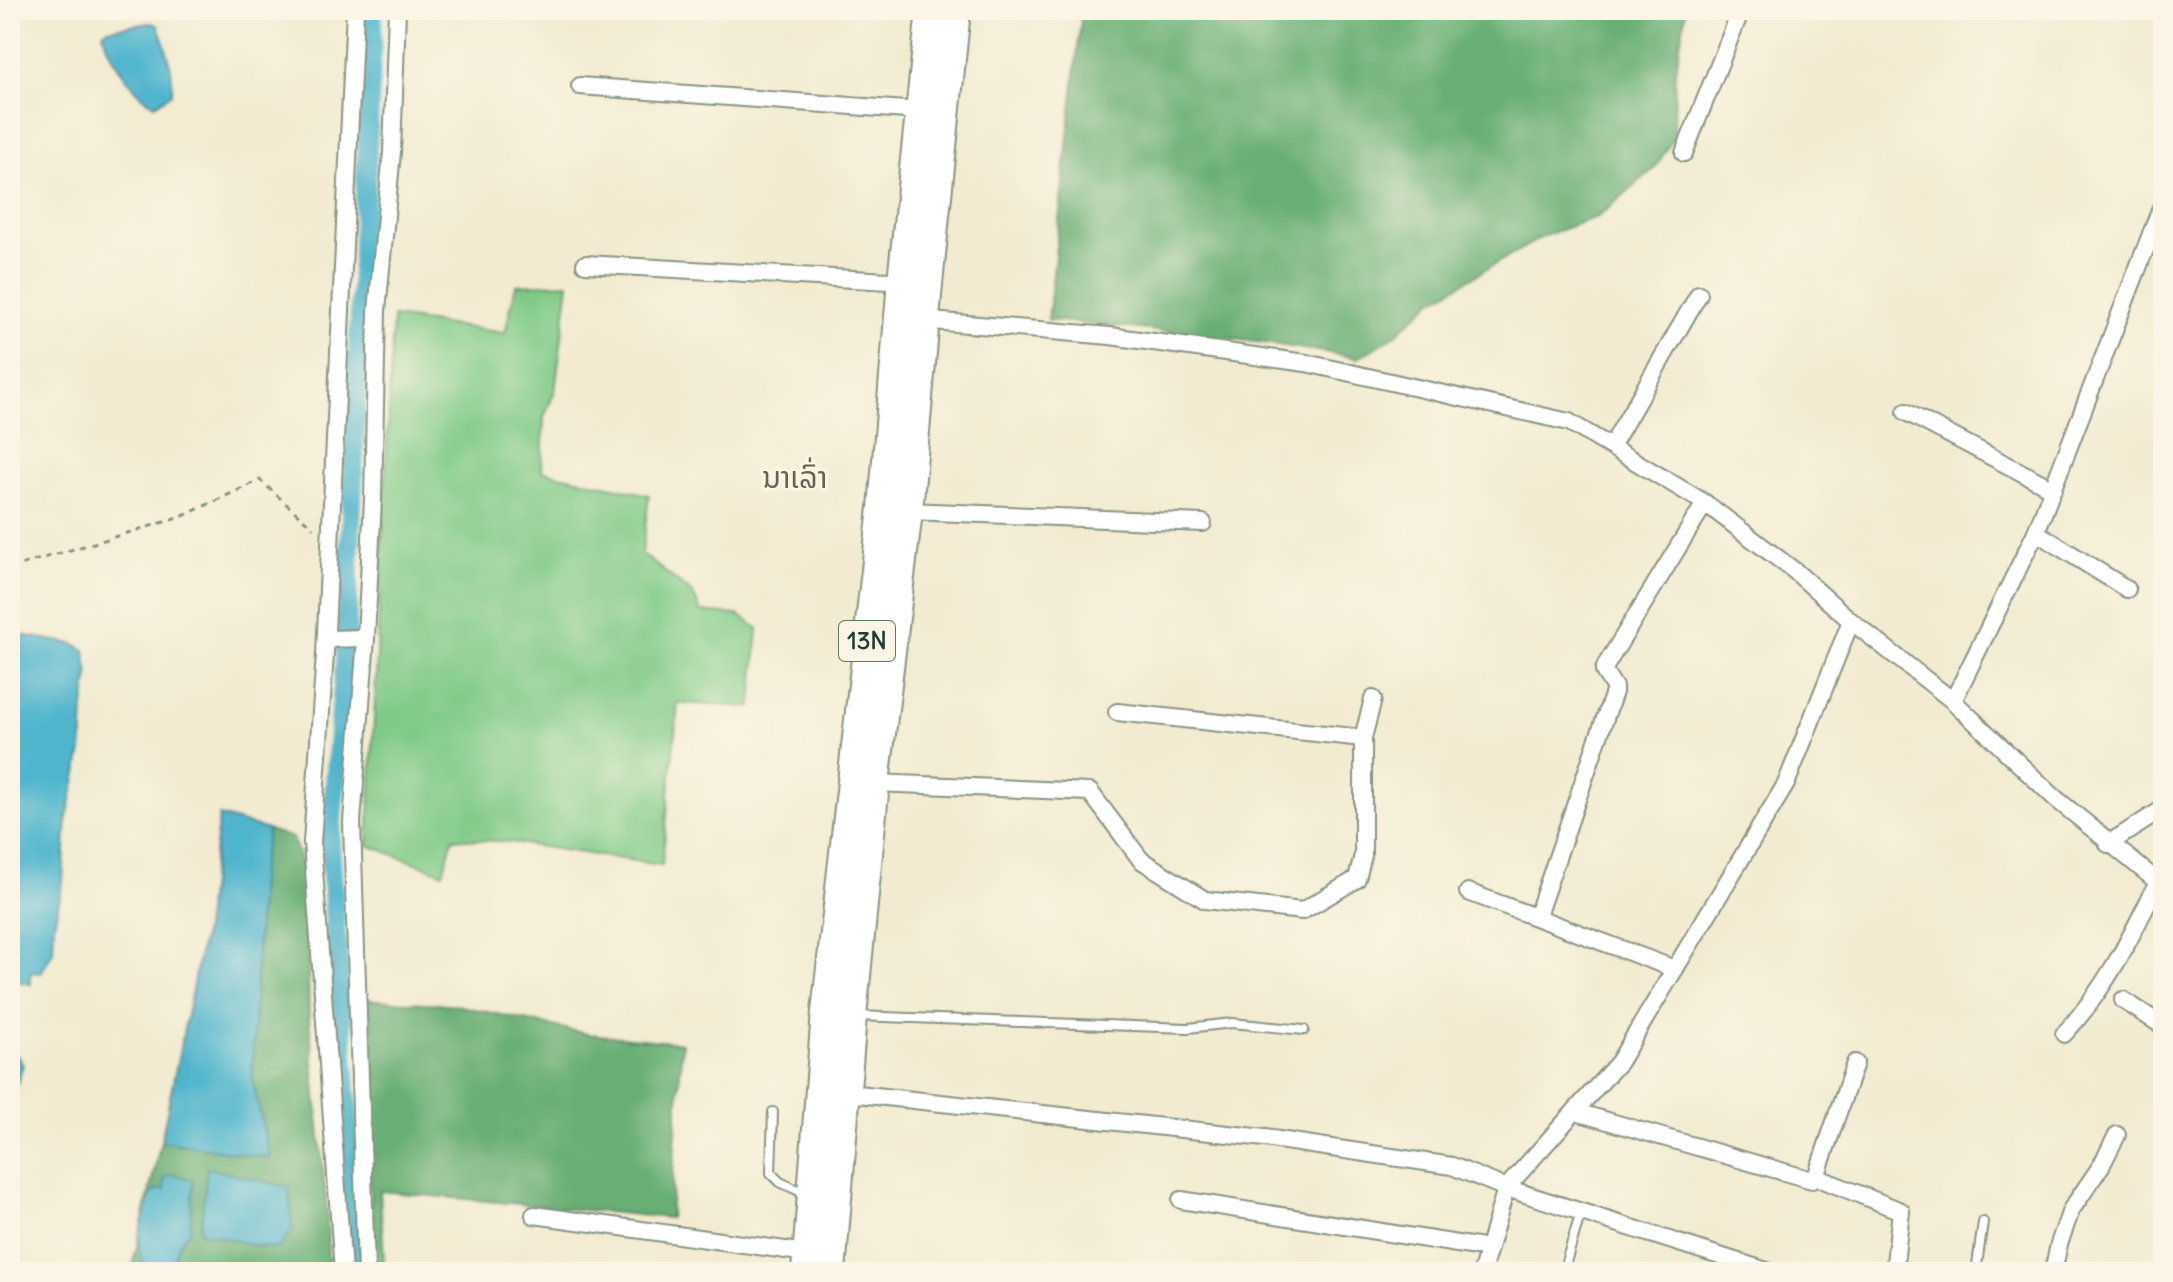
<svg xmlns="http://www.w3.org/2000/svg" width="2173" height="1282" font-family="Delius,'Noto Sans Lao',sans-serif">
<rect width="100%" height="100%" fill="#fcf5e5"/>
<filter id="ink" filterUnits="userSpaceOnUse"><feTurbulence type="fractalNoise" baseFrequency=".0125" numOctaves="2"/><feDisplacementMap in="SourceGraphic" scale="16" xChannelSelector="R" yChannelSelector="G"/><feConvolveMatrix kernelMatrix="1 2 1 2 8 2 1 2 1" color-interpolation-filters="sRGB"/></filter>
<filter id="wash" filterUnits="userSpaceOnUse"><feTurbulence type="fractalNoise" baseFrequency=".006" numOctaves="4" result="noise"/><feDisplacementMap in="SourceGraphic" scale="32" xChannelSelector="R" yChannelSelector="G"/><feGaussianBlur stdDeviation="1.8" result="paint"/><feColorMatrix in="noise" values="0 0 0 0 0 0 0 0 0 0 0 0 0 0 0 0 0 1.4 0 .05"/><feComposite in="paint" operator="in"/></filter>
<g filter="url(#wash)">
<rect width="100%" height="100%" fill="#f2ebd1"/>
<polygon fill="#7fca87" stroke="#4f845e" stroke-width="2" points="569,283 555,391 544,417 542,471 649,495 642,554 693,594 701,612 738,615 758,628 752,707 678,703 662,865 510,842 453,838 443,873 368,845 393,317 505,333 516,285"/>
<g fill="#67ae74" stroke="#437654" stroke-width="2">
<path d="M 1082,10 L 1686,10 L 1675,73 L 1674,137 L 1655,168 L 1599,216 L 1544,236 L 1433,300 L 1394,336 L 1358,358 C 1256,339 1152,330 1048,320 Z"/>
<polygon points="268,830 293,838 306,880 309,1018 327,1212 328,1272 131,1272 161,1141 270,1157 252,1078 260,873"/>
<polygon points="360,999 456,1005 588,1034 682,1043 670,1218 380,1191 385,1272 374,1272"/>
</g>
<g fill="#4fb5cd" stroke="#377980" stroke-width="2">
<path d="M 150,23 L 158,25 C 166,47 174,70 172,93 L 155,105 C 135,95 106,54 103,32 L 108,29 Z"/>
<polygon points="10,633 74,644 85,650 89,675 84,707 82,751 67,818 63,882 54,925 53,952 41,973 31,972 31,984 10,980"/>
<polygon points="219,816 268,830 260,873 252,1078 270,1158 161,1141 203,936"/>
<polygon points="10,1045 23,1065 11,1100 10,1100"/>
<polygon points="207,1168 289,1187 292,1230 279,1248 262,1247 200,1232"/>
<path d="M 172,1174 L 193,1180 L 190,1230 C 177,1243 175,1255 171,1272 L 149,1272 C 129,1246 143,1224 151,1194 L 157,1189 L 165,1190 L 164,1178 Z"/>
</g>
<g fill="none" stroke-linecap="round" stroke-linejoin="round">
<polyline stroke="#4fb5cd" stroke-width="20" points="358,1272 330,843 345,662 373,10"/>
</g>
</g>
<g filter="url(#ink)">
<g fill="none" stroke-linecap="round" stroke-linejoin="round">
<g stroke="#889482" stroke-width="12">
<g id="service">
<polyline points="856,1016 1188,1028 1232,1023 1304,1030"/>
<polyline points="773,1112 771,1173 780,1182 806,1194"/>
<polyline points="1563,1272 1581,1212"/>
<polyline points="1976,1272 1983,1222"/>
</g>
</g>
<g stroke="#889482" stroke-width="20">
<g id="minor">
<polyline points="580,86 920,111"/>
<polyline points="1684,153 1741,10"/>
<polyline points="585,264 907,282"/>
<polyline points="920,320 1110,336 1306,363 1569,422 1705,503 1796,572 1851,621 1953,701 2055,798 2163,886"/>
<polyline points="1906,412 2053,489"/>
<polyline points="1612,445 1699,294"/>
<polyline points="908,511 1203,523"/>
<polyline points="2036,532 2127,589"/>
<polyline points="326,639 366,638"/>
<polyline points="1953,701 2036,532 2163,203"/>
<polyline points="1363,738 1373,699"/>
<polyline points="875,783 1090,792 1141,860 1205,900 1302,911 1357,879 1363,855 1363,738 1117,712"/>
<polyline points="2108,844 2163,809"/>
<polyline points="1468,892 1675,969"/>
<polyline points="1537,916 1614,692 1614,687 1604,671 1606,665 1705,503"/>
<polyline points="2123,1000 2163,1026"/>
<path d="M 2064,1034 C 2106,989 2131,937 2158,882"/>
<polyline points="839,1092 1265,1138 1452,1166 1506,1188 1770,1272"/>
<polyline points="1576,1112 1812,1180 1816,1177 1855,1063"/>
<polyline points="1816,1177 1901,1211 1894,1272"/>
<polyline points="1181,1200 1489,1249"/>
<polyline points="534,1215 807,1253"/>
<polyline points="343,1272 312,842 325,654 355,10"/>
<polyline points="366,1272 352,822 366,638 373,499 377,311 392,152 397,10"/>
<polyline points="1482,1272 1506,1188 1619,1062 1786,784 1851,621"/>
<polyline points="2053,1272 2059,1244 2071,1210 2101,1166 2117,1135"/>
</g>
</g>
<g stroke="#889482" stroke-width="32">
<g id="trunk">
<polyline points="806,1272 826,1012 883,508 902,281 931,10"/>
<polyline points="831,1272 852,1016 875,783 908,511 928,284 956,10"/>
</g>
</g>
<polyline stroke="#889482" stroke-width="3" stroke-dasharray="6 6" stroke-linecap="butt" points="10,568 181,517 260,480 313,528"/>
<use href="#service" stroke="#fff" stroke-width="8"/>
<use href="#minor" stroke="#fff" stroke-width="16"/>
<use href="#trunk" stroke="#fff" stroke-width="28"/>
</g>
</g>
<g text-anchor="middle" stroke-width="6" stroke-linejoin="round" paint-order="stroke">
<rect fill="#fcf5e5" stroke="#617469" stroke-width="2" x="839" y="621" width="56" height="40" rx="6"/>
<g font-size="24" font-weight="bold" fill="#1f3d34">
<text x="867" y="649">13N</text>
</g>
<g font-size="30" fill="#67644e" stroke="#fcf5e5">
<text x="795" y="488">ນາເລົ່າ</text>
</g>
</g>
<rect width="2173" height="1282" fill="none" stroke="#fcf5e5" stroke-width="40"/>
</svg>
